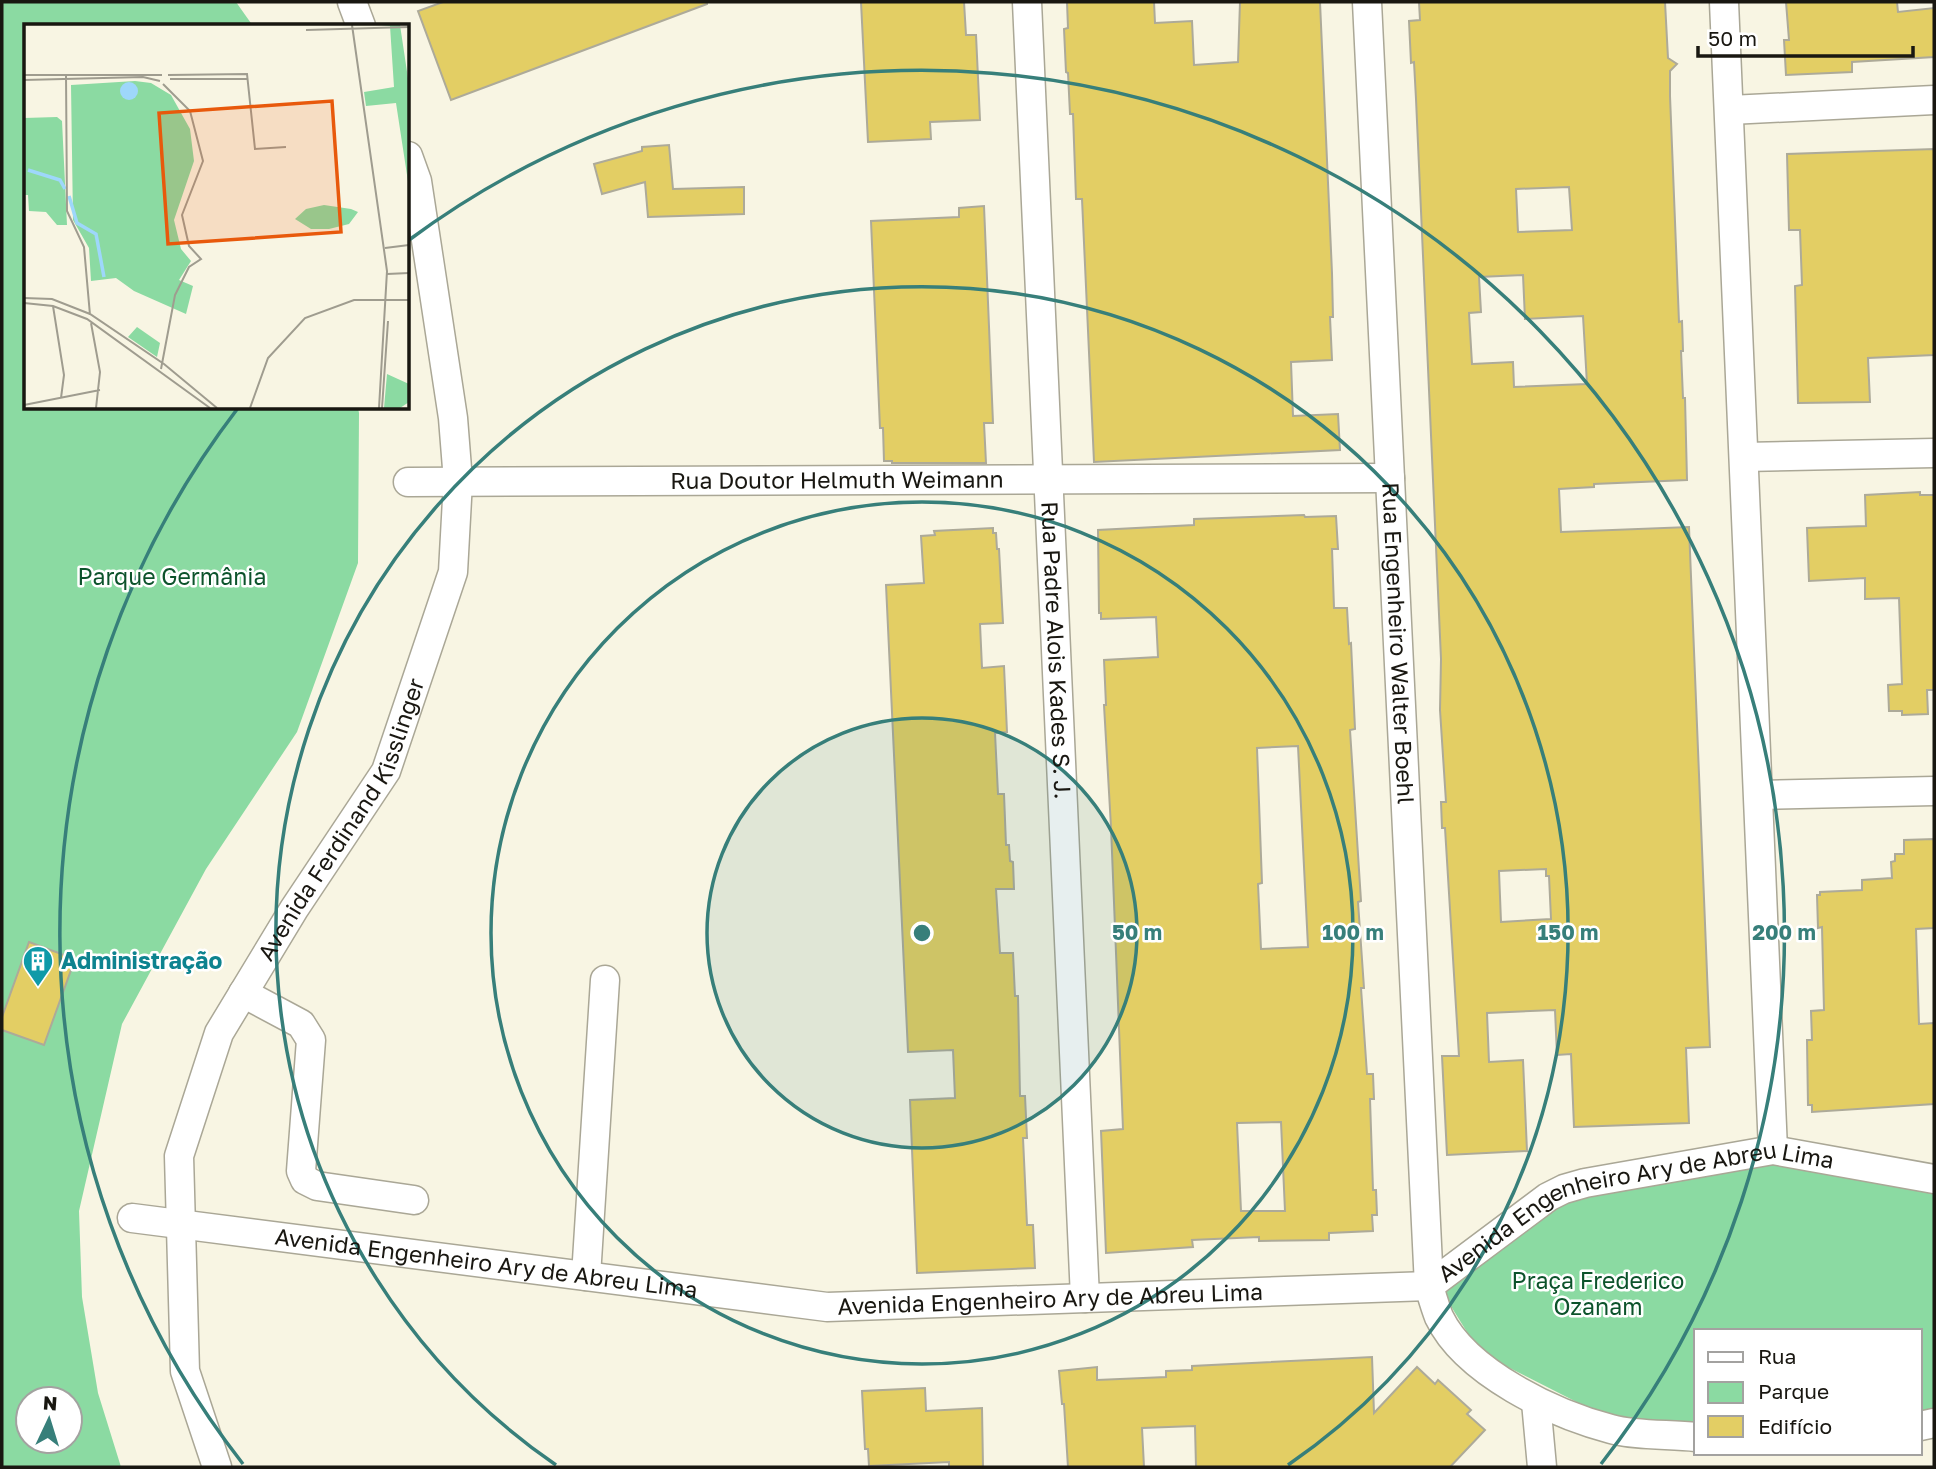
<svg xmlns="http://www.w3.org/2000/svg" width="1936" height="1469" font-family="'Golos Text',sans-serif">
<rect width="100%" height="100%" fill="#f8f5e3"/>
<g fill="#8bdaa2" fill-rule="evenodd">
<path d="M 2,2 L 236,2 L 253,26 L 26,26 L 26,408 L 358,408 L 359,413 L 358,563 L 297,732 L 206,869 L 122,1024 L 79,1211 L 82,1297 L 98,1393 L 121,1467 L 2,1467 ZM 28,1399 L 70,1399 L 70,1441 L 28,1441 Z"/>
<polygon points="1770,1160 1934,1192 1934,1410 1920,1412 1920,1331 1696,1331 1696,1426 1610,1419 1480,1353 1439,1287 1567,1186"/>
</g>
<g fill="#e3ce64" stroke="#adaa99" stroke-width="2" fill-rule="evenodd">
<polygon points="443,2 707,2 707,4 451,100 418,11"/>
<polygon points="861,2 964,2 966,35 976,35 980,120 930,122 931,139 868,142"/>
<polygon points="1067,2 1154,2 1155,23 1192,21 1194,65 1238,62 1240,2 1320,2 1332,273 1333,317 1330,317 1332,360 1291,362 1293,416 1338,414 1340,450 1094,462 1082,199 1076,199 1073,114 1070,114 1068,73 1066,72 1064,29 1068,28"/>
<path d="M 1419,2 L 1665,2 L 1668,58 L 1677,64 L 1670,71 L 1670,96 L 1679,322 L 1682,321 L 1683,351 L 1681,351 L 1683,398 L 1685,398 L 1687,480 L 1594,484 L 1594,487 L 1559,489 L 1561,532 L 1689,527 L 1710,1047 L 1686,1048 L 1689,1123 L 1574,1127 L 1571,1054 L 1557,1055 L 1555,1010 L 1487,1013 L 1489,1062 L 1523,1060 L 1527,1151 L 1447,1155 L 1442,1056 L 1459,1056 L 1445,828 L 1442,828 L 1441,802 L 1446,802 L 1440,710 L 1441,659 L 1416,99 L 1414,62 L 1411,63 L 1409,21 L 1420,20 ZM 1569,187 L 1572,230 L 1518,232 L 1516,189 ZM 1523,275 L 1525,319 L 1583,316 L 1587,384 L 1514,387 L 1513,362 L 1472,364 L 1469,313 L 1481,312 L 1479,277 ZM 1546,869 L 1546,876 L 1549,876 L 1551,919 L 1501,922 L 1499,871 Z"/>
<polygon points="1786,2 1897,2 1898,12 1934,8 1934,57 1852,62 1852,72 1786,75 1784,40 1789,40"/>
<polygon points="669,145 673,189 744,187 744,214 648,217 645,182 602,194 594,164 642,151 642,147"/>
<polygon points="1934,149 1934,355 1868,358 1870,402 1798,403 1795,286 1802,285 1800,230 1789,230 1787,154"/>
<polygon points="984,206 993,423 984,423 986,463 892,463 892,461 884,461 883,428 880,428 871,221 959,217 959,208"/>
<polygon points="1920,492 1920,495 1934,495 1934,690 1927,690 1928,714 1902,715 1902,711 1889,711 1888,685 1902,684 1899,598 1865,599 1865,578 1809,581 1807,528 1866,526 1865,495"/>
<path d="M 1304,515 L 1305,517 L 1336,516 L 1338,549 L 1332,549 L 1334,608 L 1347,608 L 1349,644 L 1351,643 L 1355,729 L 1350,730 L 1361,901 L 1358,902 L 1364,988 L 1361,988 L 1367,1074 L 1373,1074 L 1374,1099 L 1370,1099 L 1373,1190 L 1376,1190 L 1377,1215 L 1372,1215 L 1373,1231 L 1329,1233 L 1329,1240 L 1259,1241 L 1259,1237 L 1192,1240 L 1193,1247 L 1106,1253 L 1101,1131 L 1123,1129 L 1111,827 L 1104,705 L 1106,705 L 1104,660 L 1158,657 L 1156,617 L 1101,619 L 1101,613 L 1099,613 L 1098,530 L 1194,525 L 1194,519 ZM 1298,746 L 1308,947 L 1261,949 L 1258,884 L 1262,883 L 1257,748 ZM 1281,1122 L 1285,1211 L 1241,1211 L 1237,1123 Z"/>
<polygon points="993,528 993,533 996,533 997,549 999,549 1003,623 980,624 982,668 1004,666 1007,732 995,733 998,794 1004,794 1006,845 1009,845 1010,861 1013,862 1014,889 996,889 1000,953 1013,953 1015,996 1018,996 1020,1096 1025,1096 1027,1138 1023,1138 1027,1225 1033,1225 1035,1268 917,1273 910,1100 955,1098 953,1050 908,1052 886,585 924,583 921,536 935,535 934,531"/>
<polygon points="1934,839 1934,928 1916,929 1919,1024 1934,1023 1934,1104 1812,1112 1812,1105 1808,1105 1807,1040 1812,1040 1811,1011 1824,1010 1822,927 1818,928 1817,895 1820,895 1820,892 1862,890 1862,880 1892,878 1891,862 1895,861 1895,854 1904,854 1904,840"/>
<polygon points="29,942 75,959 44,1045 2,1030 2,1017"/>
<polygon points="1372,1357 1374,1413 1417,1367 1435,1384 1438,1380 1471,1410 1467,1414 1485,1430 1450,1467 1196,1467 1195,1426 1142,1428 1144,1467 1068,1467 1064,1404 1062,1404 1059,1371 1097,1367 1097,1380 1166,1377 1166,1371 1192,1370 1192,1366"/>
<polygon points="925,1388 926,1411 982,1408 983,1467 949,1467 949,1462 869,1466 868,1449 865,1449 862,1391"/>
</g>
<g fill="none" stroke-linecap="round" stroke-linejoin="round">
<g stroke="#aaa796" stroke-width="31">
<g id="minor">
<polyline points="352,2 361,26"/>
<path id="s1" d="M 1027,2 L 1085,1298"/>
<path id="s2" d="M 1367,2 L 1429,1286 C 1432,1296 1435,1307 1439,1317 C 1466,1373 1554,1414 1611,1429 C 1636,1436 1670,1434 1696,1437"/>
<polyline points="1724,2 1773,1150"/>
<polyline points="1730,110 1934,100"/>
<polyline points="1744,457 1934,453"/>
<path id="s3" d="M 408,482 L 1390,478"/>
<polyline points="1759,795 1934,791"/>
<polyline points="243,993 301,1024 311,1040 301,1171 305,1180 317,1186 414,1200"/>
<path id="s4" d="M 132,1218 L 827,1307 L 1429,1286 L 1548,1197 L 1564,1189 L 1585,1183 L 1773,1150 L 1934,1179"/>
<polyline points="586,1276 605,980"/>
<polyline points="1536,1402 1542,1467"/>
<polyline points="1920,1426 1934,1423"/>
<path id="s5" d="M 217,1467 L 185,1371 L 179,1156 L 219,1033 L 294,909 L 386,771 L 453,572 L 458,481 L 453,418 L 417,181 L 408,156"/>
</g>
</g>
<use href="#minor" stroke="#fff" stroke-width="28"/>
</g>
<circle cx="922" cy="933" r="215" fill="#377f7a" fill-opacity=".12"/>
<g fill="none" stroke="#377f7a" stroke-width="3.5">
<circle cx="922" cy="933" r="215"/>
<circle cx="922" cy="933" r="431"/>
<path d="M556 1465A646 646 0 1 1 1288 1465"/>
<path d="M243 1464A862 862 0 0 1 238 408M409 240A862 862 0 0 1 1601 1464"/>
</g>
<defs>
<g id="building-pin" transform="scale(1.575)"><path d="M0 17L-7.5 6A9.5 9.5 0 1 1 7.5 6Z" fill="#0f9aa8" stroke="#fff"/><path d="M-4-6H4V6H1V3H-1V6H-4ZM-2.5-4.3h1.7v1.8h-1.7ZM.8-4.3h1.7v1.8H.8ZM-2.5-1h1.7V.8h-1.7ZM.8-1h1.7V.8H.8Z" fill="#fff"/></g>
</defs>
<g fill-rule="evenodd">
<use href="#building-pin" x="38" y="961"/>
</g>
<g text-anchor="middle" stroke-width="5" stroke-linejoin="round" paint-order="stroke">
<g font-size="23" fill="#191711" stroke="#fff">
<text dy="8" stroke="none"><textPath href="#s3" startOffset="429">Rua Doutor Helmuth Weimann</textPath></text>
<text dy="8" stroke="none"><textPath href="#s2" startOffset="642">Rua Engenheiro Walter Boehl</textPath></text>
<text dy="8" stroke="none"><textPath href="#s1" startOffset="649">Rua Padre Alois Kades S. J.</textPath></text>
<text dy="8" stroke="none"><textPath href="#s5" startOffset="693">Avenida Ferdinand Kisslinger</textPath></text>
<text dy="8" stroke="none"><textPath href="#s4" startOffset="1531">Avenida Engenheiro Ary de Abreu Lima</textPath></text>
<text dy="8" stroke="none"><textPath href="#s4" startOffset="357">Avenida Engenheiro Ary de Abreu Lima</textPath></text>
<text dy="8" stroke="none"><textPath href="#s4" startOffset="924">Avenida Engenheiro Ary de Abreu Lima</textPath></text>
</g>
<g font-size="23" fill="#0c532b" stroke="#fff">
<text x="172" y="585">Parque Germânia</text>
<text x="1598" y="1289">Praça Frederico<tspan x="1598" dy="26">Ozanam</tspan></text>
</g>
<g font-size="23" font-weight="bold" fill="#0d838f" stroke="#fff" text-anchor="start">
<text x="61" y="969">Administração</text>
</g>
</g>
<g transform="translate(24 24)">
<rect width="385" height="385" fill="#f8f5e3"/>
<path d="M 357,1 L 376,1 L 385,61 L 385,164 L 372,79 L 342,82 L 340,68 L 370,63 L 366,2 ZM 111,57 L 127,59 L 147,71 L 166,105 L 170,137 L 150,196 L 157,225 L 167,237 L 155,256 L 169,262 L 162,290 L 110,267 L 92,254 L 67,257 L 65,224 L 49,196 L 47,61 ZM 33,93 L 38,97 L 43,201 L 33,201 L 22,188 L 5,187 L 4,171 L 0,171 L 0,94 ZM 300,181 L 327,185 L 334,188 L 325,200 L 305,205 L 287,205 L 271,195 L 282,185 ZM 113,303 L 136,319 L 133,333 L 104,313 ZM 363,350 L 385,360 L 385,378 L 376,384 L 360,384 Z" fill="#8bdaa2"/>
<path d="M96 67a9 9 0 1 1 18 0a9 9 0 1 1-18 0Z" fill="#9ed7fb"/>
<path fill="none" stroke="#9ed7fb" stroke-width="3.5" d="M 4,146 L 36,156 L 41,165M 45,172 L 53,199 L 72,210 L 80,253"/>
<path fill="none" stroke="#9f9c8f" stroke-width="2" d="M 328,1 L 363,247 L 355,384M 282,6 L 385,3M 42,50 L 43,187 L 60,223 L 66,291M 0,51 L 138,51M 144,51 L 223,50 L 231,125 L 262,123M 146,55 L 223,55M 0,56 L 119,53 L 136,57M 361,224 L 385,221M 363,250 L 385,249M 0,274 L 28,275 L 66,290 L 140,340 L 193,384M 0,279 L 29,282 L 63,295 L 186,384M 29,282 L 40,351 L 37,374M 67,299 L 76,348 L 72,384M 137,345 L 151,271 L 165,243 L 177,235 L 165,222 L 158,191 L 179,137 L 166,87 L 139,60M 0,381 L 76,366M 226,384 L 244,334 L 281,294 L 330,276 L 385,276M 358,384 L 364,297"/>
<path fill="#e8590c" fill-opacity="0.15" stroke="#e8590c" stroke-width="3.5" d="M 308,77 L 317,208 L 144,220 L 135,89 Z"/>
<rect width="385" height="385" fill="none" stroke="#191711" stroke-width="3.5"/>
</g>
<circle cx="922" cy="933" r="10" fill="#377f7a" stroke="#fff" stroke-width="3.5"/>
<g font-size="21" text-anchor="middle" font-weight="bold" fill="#377f7a" stroke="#fff" stroke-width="5" stroke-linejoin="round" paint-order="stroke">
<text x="1137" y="940">50 m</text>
<text x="1353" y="940">100 m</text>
<text x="1568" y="940">150 m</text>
<text x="1784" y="940">200 m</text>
</g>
<rect width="1936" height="1469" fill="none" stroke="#191711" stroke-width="7"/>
<rect x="1694" y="1329" width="228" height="126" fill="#ffffff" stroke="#a3a2a0" stroke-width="2"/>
<rect x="1708" y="1352" width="35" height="10" fill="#ffffff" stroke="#a3a2a0" stroke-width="2"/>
<text x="1758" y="1364" font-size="21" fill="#191711">Rua</text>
<rect x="1708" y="1382" width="35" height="21" fill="#8bdaa2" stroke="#a3a2a0" stroke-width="2"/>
<text x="1758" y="1399" font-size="21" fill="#191711">Parque</text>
<rect x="1708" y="1416" width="35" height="21" fill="#e3ce64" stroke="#a3a2a0" stroke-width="2"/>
<text x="1758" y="1434" font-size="21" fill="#191711">Edifício</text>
<g transform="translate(49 1420) rotate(4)"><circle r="33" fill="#ffffff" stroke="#a3a2a0" stroke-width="2"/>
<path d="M0-5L12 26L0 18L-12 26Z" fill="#377f7a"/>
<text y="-10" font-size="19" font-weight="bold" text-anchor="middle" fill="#191711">N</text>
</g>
<path d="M1698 46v10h215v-10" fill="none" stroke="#191711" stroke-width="3.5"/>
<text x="1708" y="46" font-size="21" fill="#191711" stroke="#ffffff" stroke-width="5" paint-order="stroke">50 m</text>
</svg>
